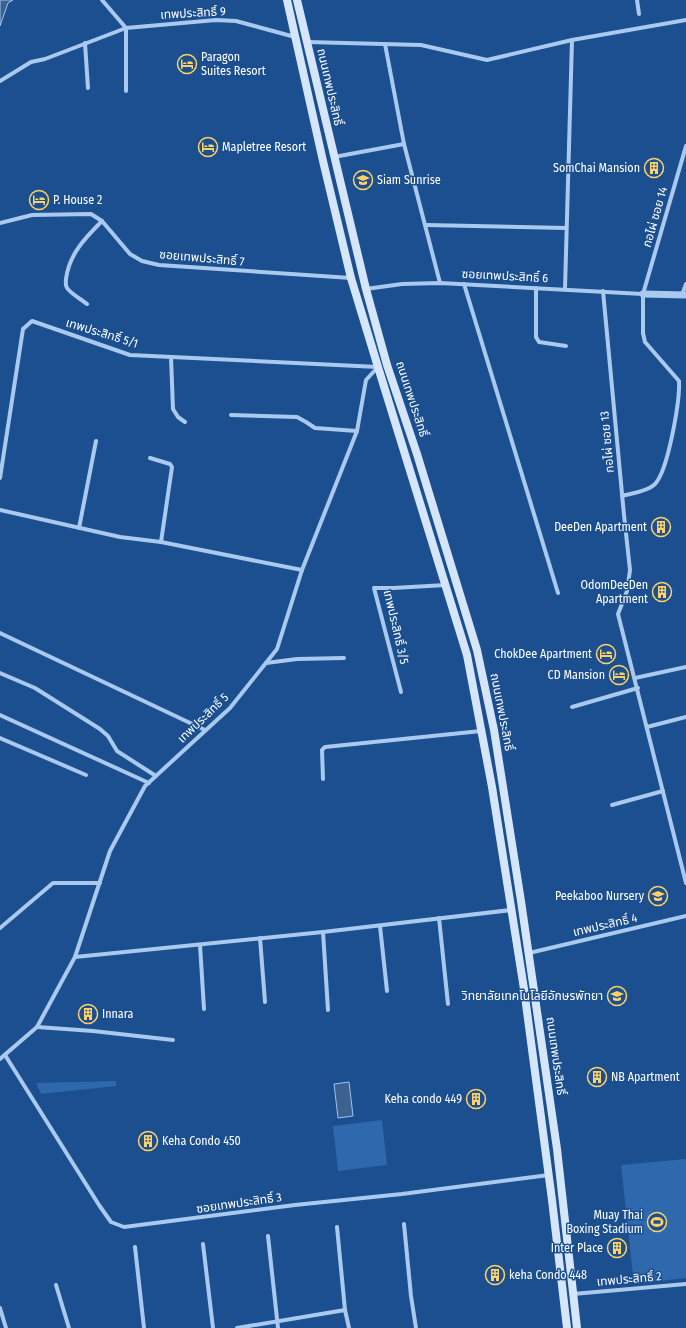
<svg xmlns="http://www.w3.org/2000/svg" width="686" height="1328" font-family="'Fira Sans Condensed','Noto Sans Thai',sans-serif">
<rect width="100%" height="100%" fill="#1b4f8f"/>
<g fill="#2e69ad">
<polygon points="116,1081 116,1086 41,1094 36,1083"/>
<polygon points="382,1120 387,1165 338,1171 333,1126"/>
<polygon points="686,1159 686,1278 634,1284 621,1165"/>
</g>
<g fill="#3c6290" stroke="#9cc4f0">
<polygon points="0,0 13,0 8,3 0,26"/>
<polygon points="349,1082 353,1116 338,1118 334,1084"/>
</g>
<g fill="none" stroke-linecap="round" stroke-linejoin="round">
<g stroke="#a9c9ee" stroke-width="4">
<polyline points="102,0 126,28"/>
<polyline points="637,0 639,14"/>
<polyline points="307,42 421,45 487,60 572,40 686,20"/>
<polyline points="85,43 88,88"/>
<polyline points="385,44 404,144 440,283"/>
<polyline points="0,81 31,62 45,59 126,28 216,20 236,21 295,37"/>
<polyline points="126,91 126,28"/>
<polyline points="334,157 404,144"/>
<polyline points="0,223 32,215 91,214 102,221 130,254 142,261 159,265 351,278"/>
<polyline points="426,225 566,228"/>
<polyline points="464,284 558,593"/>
<polyline points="536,288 536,337 539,342 566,346"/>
<polyline points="366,289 402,284 440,283 643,294"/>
<polyline points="565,289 572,40"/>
<polyline points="603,291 624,515 630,570 627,591 618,614 686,883"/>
<polyline points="682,295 686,284"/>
<path d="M 87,304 C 81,299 71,294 67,288 C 65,285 66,281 66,279 C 69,254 86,237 102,221"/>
<polyline points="171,357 173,409 178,417 185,422"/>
<polyline points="231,415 297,417 306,422 315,428 357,431"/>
<polyline points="150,458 170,464 172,467 161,542"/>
<polyline points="0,478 23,329 32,321 130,355 378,367"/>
<path d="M 622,496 C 632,493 646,492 654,485 C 668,473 680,400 679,381 L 645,342 L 643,333 L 643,294 L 686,146"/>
<polyline points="0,510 120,537 161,542 302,570"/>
<polyline points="79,528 96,441"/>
<polyline points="0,633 205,730"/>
<polyline points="266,663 297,659 344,658"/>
<polyline points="0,673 35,688 100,729 108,736 117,751 156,776"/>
<polyline points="635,678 686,667"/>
<polyline points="401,692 374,588 393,588 446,585"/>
<polyline points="572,707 638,688"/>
<polyline points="0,715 149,783"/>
<polyline points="647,727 686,717"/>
<polyline points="0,738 86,775"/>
<polyline points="323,779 322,750 325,747 481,731"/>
<polyline points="612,805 663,791"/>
<polyline points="439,918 448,1004"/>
<polyline points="380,926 387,991"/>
<polyline points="0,928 53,883 100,883"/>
<polyline points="323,932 328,1010"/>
<polyline points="260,938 265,1002"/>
<polyline points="200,945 204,1009"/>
<polyline points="529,953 686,916"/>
<polyline points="75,957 323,932 511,910"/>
<polyline points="37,1027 93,1031 173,1040"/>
<polyline points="5,1055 99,1205 111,1222 124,1227 295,1205 402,1194 549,1175"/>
<polyline points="0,1059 37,1027 75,957 110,851 145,786 230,708 277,649 302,570 357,431 366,380 377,368"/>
<polyline points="404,1224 411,1296 416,1328"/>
<polyline points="337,1227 345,1310"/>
<polyline points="268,1236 278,1328"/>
<polyline points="203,1244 213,1328"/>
<polyline points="135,1247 144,1328"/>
<polyline points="56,1285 69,1328"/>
<polyline points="573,1294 686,1284"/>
<polyline points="0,1308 6,1328"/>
<polyline points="237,1328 345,1310 349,1328"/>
</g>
<polyline stroke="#a9c9ee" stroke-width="7" points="643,294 686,295"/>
<g stroke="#d6e6fa" stroke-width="8">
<polyline points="287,0 323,161 351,278 378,367 467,655 492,787 524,989 552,1200 567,1328"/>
<polyline points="297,0 366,289 387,365 417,454 477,650 494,730 521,901 557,1149 577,1328"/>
</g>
</g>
<defs>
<g id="hotel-ring" transform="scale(1)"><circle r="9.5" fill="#1b4f8f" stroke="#ffd166" stroke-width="1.5"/><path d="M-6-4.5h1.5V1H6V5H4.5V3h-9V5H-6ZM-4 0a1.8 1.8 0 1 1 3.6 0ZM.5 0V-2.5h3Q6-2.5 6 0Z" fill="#ffd166"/></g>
<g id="building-ring" transform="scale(1)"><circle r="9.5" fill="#1b4f8f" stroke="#ffd166" stroke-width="1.5"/><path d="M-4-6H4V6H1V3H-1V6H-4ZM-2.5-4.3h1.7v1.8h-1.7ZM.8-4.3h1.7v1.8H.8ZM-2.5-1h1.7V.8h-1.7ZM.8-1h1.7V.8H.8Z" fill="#ffd166"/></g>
<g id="school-ring" transform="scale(1)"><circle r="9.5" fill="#1b4f8f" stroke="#ffd166" stroke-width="1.5"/><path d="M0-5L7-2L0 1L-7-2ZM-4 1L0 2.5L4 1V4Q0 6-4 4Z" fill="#ffd166"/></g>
<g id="university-ring" transform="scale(1)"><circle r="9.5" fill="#1b4f8f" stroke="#ffd166" stroke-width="1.5"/><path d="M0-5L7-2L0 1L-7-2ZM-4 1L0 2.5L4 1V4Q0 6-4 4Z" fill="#ffd166"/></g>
<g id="stadium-ring" transform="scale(1)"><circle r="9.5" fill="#1b4f8f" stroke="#ffd166" stroke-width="1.5"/><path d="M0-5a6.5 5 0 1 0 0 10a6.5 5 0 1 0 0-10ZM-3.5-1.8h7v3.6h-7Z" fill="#ffd166"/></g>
</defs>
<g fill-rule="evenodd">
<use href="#hotel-ring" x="187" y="64"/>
<use href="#hotel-ring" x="208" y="147"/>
<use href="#building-ring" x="654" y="168"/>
<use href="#school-ring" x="363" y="180"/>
<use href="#hotel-ring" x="39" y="200"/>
<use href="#building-ring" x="661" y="527"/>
<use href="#building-ring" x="662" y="592"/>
<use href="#hotel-ring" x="606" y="654"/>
<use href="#hotel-ring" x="619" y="675"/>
<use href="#school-ring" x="658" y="896"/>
<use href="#university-ring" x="617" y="996"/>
<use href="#building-ring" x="88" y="1014"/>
<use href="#building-ring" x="597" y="1077"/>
<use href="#building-ring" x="476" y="1099"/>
<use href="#building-ring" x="148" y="1141"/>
<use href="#stadium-ring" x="657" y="1222"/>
<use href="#building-ring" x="617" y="1248"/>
<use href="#building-ring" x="495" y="1275"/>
</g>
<g text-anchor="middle" stroke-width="3" stroke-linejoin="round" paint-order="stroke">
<g font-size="12" fill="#fff" stroke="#1b4f8f">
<text transform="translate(193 13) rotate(-3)" y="4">เทพประสิทธิ์ 9</text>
<text transform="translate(330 87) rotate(77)" y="4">ถนนเทพประสิทธิ์</text>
<text transform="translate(655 217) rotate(-74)" y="4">กอไผ่ ซอย 14</text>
<text transform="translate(202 258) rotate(5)" y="4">ซอยเทพประสิทธิ์ 7</text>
<text transform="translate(505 276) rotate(3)" y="4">ซอยเทพประสิทธิ์ 6</text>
<text transform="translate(102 333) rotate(17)" y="4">เทพประสิทธิ์ 5/1</text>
<text transform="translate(412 399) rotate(72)" y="4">ถนนเทพประสิทธิ์</text>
<text transform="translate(607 442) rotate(-95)" y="4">กอไผ่ ซอย 13</text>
<text transform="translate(396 627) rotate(77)" y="4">เทพประสิทธิ์ 3/5</text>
<text transform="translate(502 712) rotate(79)" y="4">ถนนเทพประสิทธิ์</text>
<text transform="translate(203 718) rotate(-44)" y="4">เทพประสิทธิ์ 5</text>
<text transform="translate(605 925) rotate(-13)" y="4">เทพประสิทธิ์ 4</text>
<text transform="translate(556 1056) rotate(82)" y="4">ถนนเทพประสิทธิ์</text>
<text transform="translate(239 1203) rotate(-8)" y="4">ซอยเทพประสิทธิ์ 3</text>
<text transform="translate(629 1279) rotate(-5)" y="4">เทพประสิทธิ์ 2</text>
</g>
<g font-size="12" fill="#fff" stroke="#1b4f8f" text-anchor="end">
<text x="201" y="61" text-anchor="start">Paragon<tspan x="201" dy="14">Suites Resort</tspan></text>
<text x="222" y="151" text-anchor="start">Mapletree Resort</text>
<text x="640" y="172">SomChai Mansion</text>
<text x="377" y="184" text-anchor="start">Siam Sunrise</text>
<text x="53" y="204" text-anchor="start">P. House 2</text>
<text x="647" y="531">DeeDen Apartment</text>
<text x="648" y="589">OdomDeeDen<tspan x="648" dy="14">Apartment</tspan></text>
<text x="592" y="658">ChokDee Apartment</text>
<text x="605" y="679">CD Mansion</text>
<text x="644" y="900">Peekaboo Nursery</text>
<text x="603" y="1000">วิทยาลัยเทคโนโลยีอักษรพัทยา</text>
<text x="102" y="1018" text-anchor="start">Innara</text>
<text x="611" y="1081" text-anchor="start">NB Apartment</text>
<text x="462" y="1103">Keha condo 449</text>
<text x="162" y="1145" text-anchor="start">Keha Condo 450</text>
<text x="643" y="1219">Muay Thai<tspan x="643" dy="14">Boxing Stadium</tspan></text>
<text x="603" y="1252">Inter Place</text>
<text x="509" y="1279" text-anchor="start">keha Condo 448</text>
</g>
</g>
</svg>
